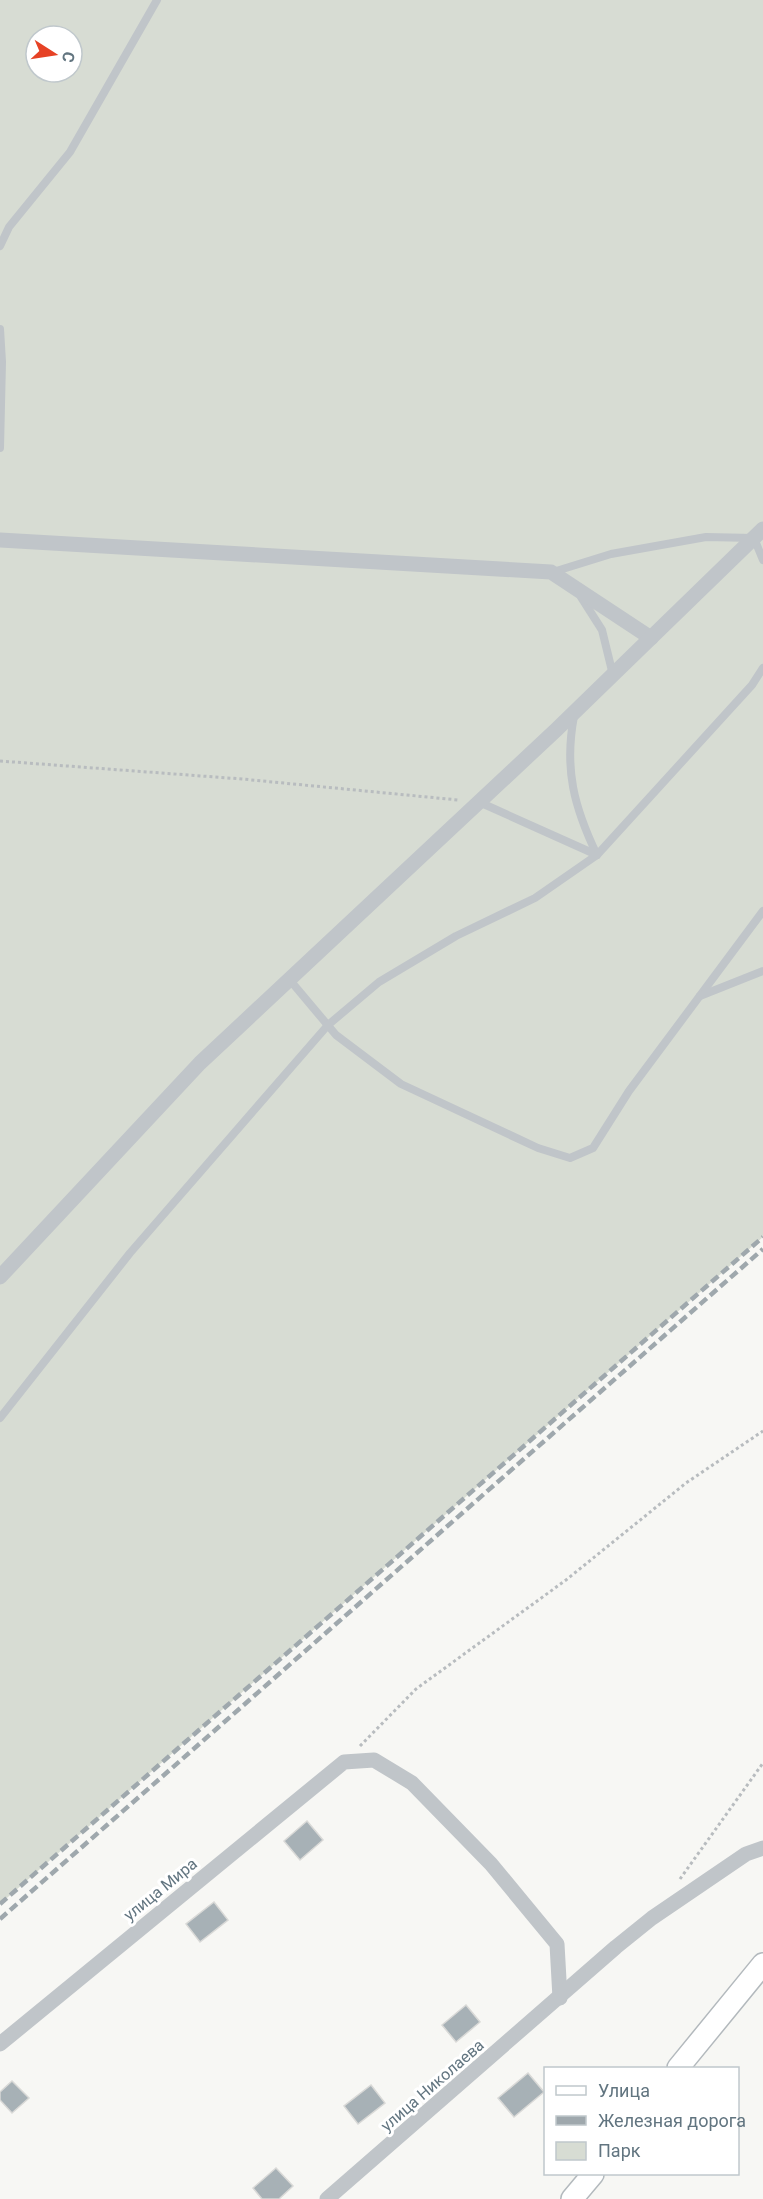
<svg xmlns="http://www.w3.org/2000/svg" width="763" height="2199" font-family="Roboto,sans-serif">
<rect width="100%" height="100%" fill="#f7f7f4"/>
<path fill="#d7dcd3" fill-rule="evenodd" d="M 0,0 L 763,0 L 763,1237 L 0,1904 ZM 36,36 L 72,36 L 72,72 L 36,72 Z"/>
<g fill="#a7b1b6" stroke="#d9d9d7" stroke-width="1.5">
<polygon points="307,1821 323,1840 300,1860 284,1841"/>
<polygon points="214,1902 228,1920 200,1942 186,1924"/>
<polygon points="466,2005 480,2022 456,2042 442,2025"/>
<polygon points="528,2073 544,2092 514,2117 498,2098"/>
<polygon points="12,2081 29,2098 12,2113 0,2100 0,2092"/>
<polygon points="371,2085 385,2103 358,2124 344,2106"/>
<polygon points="276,2168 293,2186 279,2199 262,2199 253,2188"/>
</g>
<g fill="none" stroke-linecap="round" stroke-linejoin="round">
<g stroke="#b3b9bd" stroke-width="24">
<g id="secondary">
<polyline points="678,2068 763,1964"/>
<polyline points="572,2199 593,2174"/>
</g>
</g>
<g stroke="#b8bcbf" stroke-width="3" stroke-dasharray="3 3" stroke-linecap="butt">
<polyline points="0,761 242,779 458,800"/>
<polyline points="360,1746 416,1689 566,1580 686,1483 763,1431"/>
<polyline points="680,1879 763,1763"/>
</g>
<g stroke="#c0c5c9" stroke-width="8">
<polyline points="0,246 9,227 70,152 157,0"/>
<polyline points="0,329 2,362 0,448"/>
<polyline points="553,572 611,554 706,537 754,538 763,560"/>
<polyline points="581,597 602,630 613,675"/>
<path d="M 479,802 L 597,855 C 574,807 564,769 574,716"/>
<polyline points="289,979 336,1035 401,1084 538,1148 570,1158 593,1148 629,1091 763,911"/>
<polyline points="700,996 763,971"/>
<polyline points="0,1418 130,1253 328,1025 379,982 456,936 535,898 597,855 752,685 763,668"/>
</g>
<g stroke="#c0c5c9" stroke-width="15">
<polyline points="0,540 551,572 651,638"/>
<polyline points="0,1277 200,1063 556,730 763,529"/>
<polyline points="0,2044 344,1762 374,1760 412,1783 491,1864 557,1944 560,1998"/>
<polyline points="327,2199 616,1947 652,1918 746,1854 763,1848"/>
</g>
<use href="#secondary" stroke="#fff" stroke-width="21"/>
<g stroke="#9fa8ad" stroke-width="4.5" stroke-dasharray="9 4.5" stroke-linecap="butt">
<polyline points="0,1904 763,1237"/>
<polyline points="0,1919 763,1249"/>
</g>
</g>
<g text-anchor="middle" stroke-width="6" stroke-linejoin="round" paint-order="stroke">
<g font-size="16" fill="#627580" stroke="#fff">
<text transform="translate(160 1889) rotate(-39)" y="6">улица Мира</text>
<text transform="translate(432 2085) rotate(-41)" y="6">улица Николаева</text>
</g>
</g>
<rect x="544" y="2067" width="195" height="108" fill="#ffffff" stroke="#c0c8cc" stroke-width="1.5"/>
<rect x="556" y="2086" width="30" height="9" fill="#ffffff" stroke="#c0c8cc" stroke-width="1.5"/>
<text x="598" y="2097" font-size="18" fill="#627580">Улица</text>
<rect x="556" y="2116" width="30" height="9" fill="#9fa8ad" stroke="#c0c8cc" stroke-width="1.5"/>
<text x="598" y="2127" font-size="18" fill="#627580">Железная дорога</text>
<rect x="556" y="2142" width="30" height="18" fill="#d7dcd3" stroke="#c0c8cc" stroke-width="1.5"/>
<text x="598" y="2157" font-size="18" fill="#627580">Парк</text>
<g transform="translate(54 54) rotate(102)"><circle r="28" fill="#ffffff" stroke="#c0c8cc" stroke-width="1.5"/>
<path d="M0-4.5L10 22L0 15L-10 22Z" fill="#e64225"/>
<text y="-9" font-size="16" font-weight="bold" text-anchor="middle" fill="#627580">С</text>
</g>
</svg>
